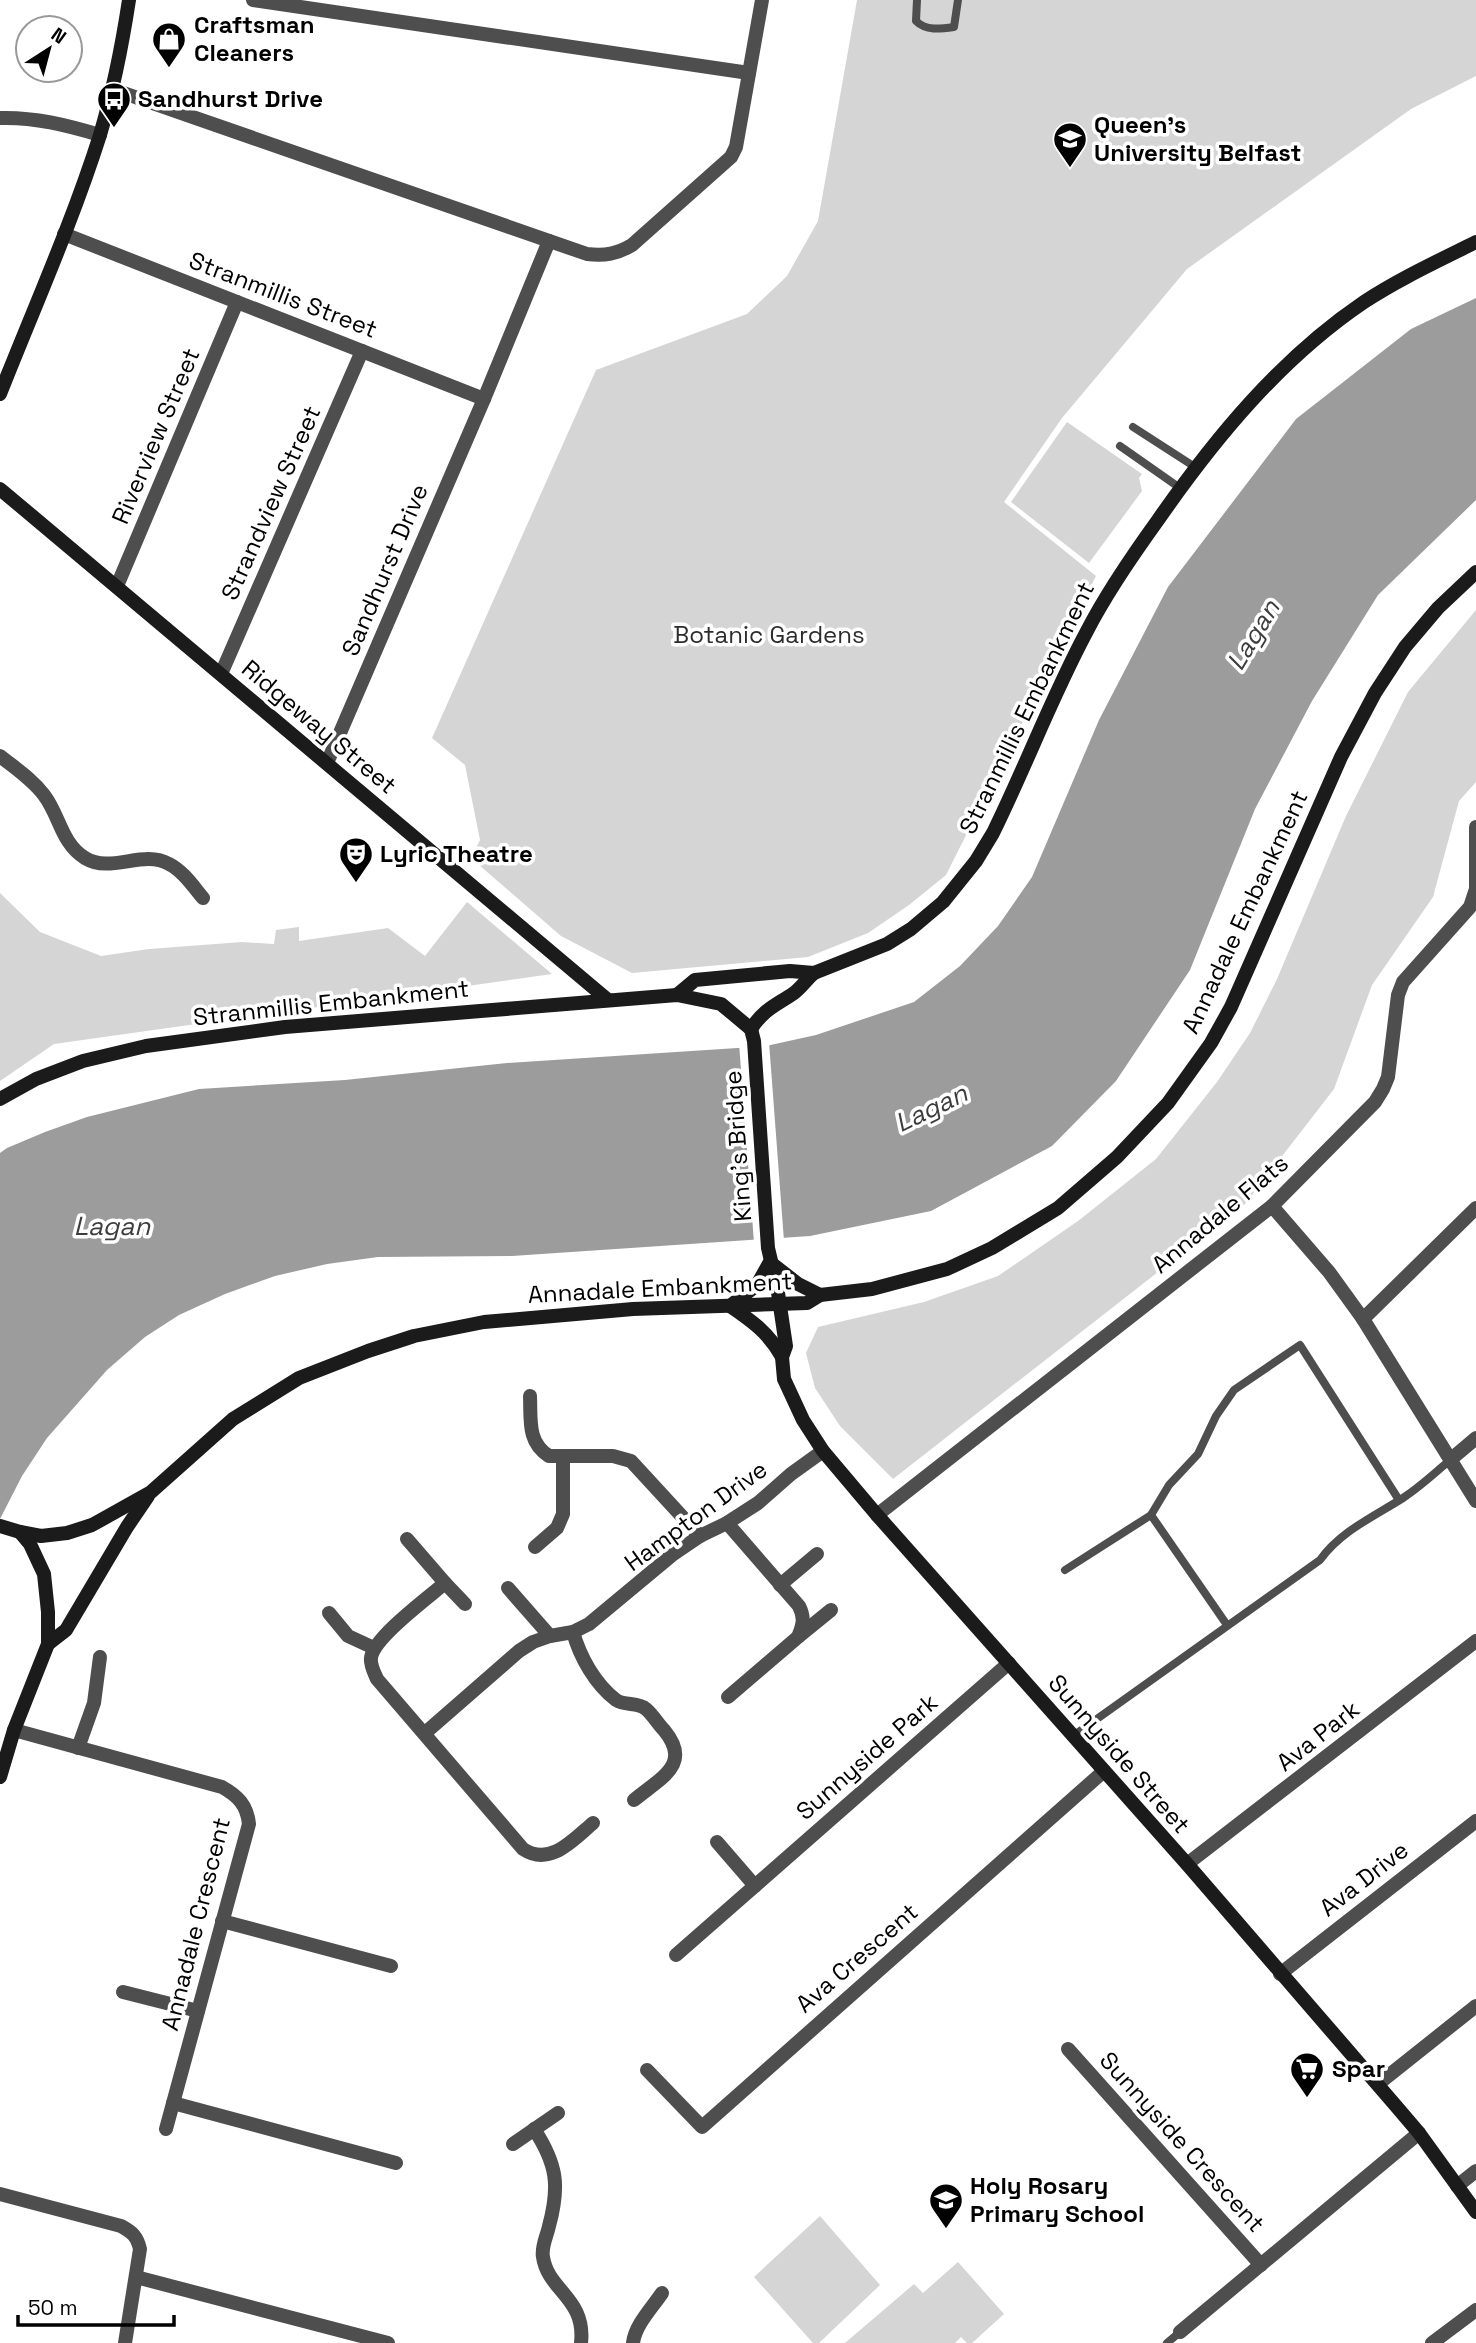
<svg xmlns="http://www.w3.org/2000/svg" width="1476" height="2343" font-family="'Space Grotesk',sans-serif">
<rect width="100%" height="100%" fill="#fff"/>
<g fill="#d5d5d5">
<polygon points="857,0 1476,0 1476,76 1411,109 1187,269 1062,418 1004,502 1096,576 946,875 909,905 868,933 808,957 632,973 561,936 471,858 480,840 465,765 432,738 596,370 747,314 787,276 818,221"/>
<polygon points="1067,422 1142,474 1139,478 1142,491 1089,563 1011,502"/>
<polygon points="1476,610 1476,782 1459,801 1433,897 1372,985 1334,1089 1245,1204 893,1479 840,1426 815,1388 806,1353 818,1327 924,1302 998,1276 1078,1221 1156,1159 1217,1082 1250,1033 1277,979 1346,816 1408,692"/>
<polygon points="0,893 40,932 101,956 149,949 242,942 274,944 276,930 299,927 299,941 388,928 425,956 467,902 552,974 54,1044 0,1081"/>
<polygon points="820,2216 880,2285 819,2343 813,2343 754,2277"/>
<polygon points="958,2262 1004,2314 972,2343 967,2343 961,2337 955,2343 845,2343 914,2284 923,2293"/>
</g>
<polygon fill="#9c9c9c" points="1476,298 1476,500 1378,595 1312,701 1255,809 1190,970 1116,1081 1052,1146 931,1211 810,1236 512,1256 378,1257 327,1264 275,1276 225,1294 179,1315 145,1337 107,1370 47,1438 22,1476 0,1519 0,1153 7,1148 45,1132 87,1117 199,1089 345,1080 507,1063 766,1046 816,1035 914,1002 960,966 998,926 1032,877 1099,720 1168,587 1296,419 1411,329"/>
<polygon fill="#fff" points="769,1042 784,1241 754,1243 739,1043"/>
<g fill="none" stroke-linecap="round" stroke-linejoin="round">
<g stroke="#4e4e4e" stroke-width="8">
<path d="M 917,0 L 916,21 C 926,31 940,29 954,27 L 958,0"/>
<polyline points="1133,427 1195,467"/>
<polyline points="1120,446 1180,488"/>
<polyline points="1151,1515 1227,1625"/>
<polyline points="1065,1570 1151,1515 1169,1485 1198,1454 1216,1416 1234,1390 1300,1345 1399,1500"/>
<path d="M 1073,1736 L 1320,1560 C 1341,1531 1373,1517 1403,1498 C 1420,1487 1435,1473 1450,1460"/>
<polyline points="1167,2343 1180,2332"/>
</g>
<g stroke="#4e4e4e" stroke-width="14">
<polyline points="253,0 749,73"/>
<path d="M 112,89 L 587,254 C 605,256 617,254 632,245 L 731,157 L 736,147 L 762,0"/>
<path d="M 0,118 C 35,117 66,125 100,135"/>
<polyline points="64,234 484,399"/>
<polyline points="117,586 237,302"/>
<polyline points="221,674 362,351"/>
<path d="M 0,756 C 15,768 32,779 44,795 C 60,816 61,843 85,858 C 111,874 143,849 169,864 C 183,871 193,886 203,898"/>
<polyline points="327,763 484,399 549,241"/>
<polyline points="1272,1206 1329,1272 1363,1319 1476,1501"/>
<polyline points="1363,1319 1476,1208"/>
<path d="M 530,1396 C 531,1420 527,1442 549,1456 L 613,1456 L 631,1461 L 700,1536"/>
<polyline points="1450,1460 1476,1438"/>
<polyline points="877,1515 1272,1206 1375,1102 1383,1089 1388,1077 1398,995 1403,982 1470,907 1476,889 1476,827"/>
<path d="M 727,1523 L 799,1606 C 805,1618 803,1625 798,1637 L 728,1697"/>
<path d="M 407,1539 L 445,1583 C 429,1597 373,1638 371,1658 C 370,1665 374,1672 377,1679 L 523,1849 C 550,1867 573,1840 593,1823"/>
<polyline points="535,1547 557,1528 563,1514 563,1458"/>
<polyline points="445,1583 465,1604"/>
<polyline points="780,1585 817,1554"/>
<polyline points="508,1588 550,1636"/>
<polyline points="329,1613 348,1636 374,1648"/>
<path d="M 573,1632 C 580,1657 595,1684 616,1700 C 625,1706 638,1702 646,1709 C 653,1715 658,1724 664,1730 C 693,1765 660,1778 634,1800"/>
<polyline points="799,1636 831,1610"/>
<path d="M 14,1730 L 222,1787 C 238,1796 247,1805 249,1824 L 166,2129"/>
<polyline points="425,1733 519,1651 533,1642 550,1636 573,1632 589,1624 672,1555 700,1536 727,1523 758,1503 791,1474 823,1451"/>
<polyline points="78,1748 94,1703 100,1657"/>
<polyline points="717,1842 755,1886"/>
<polyline points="1187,1864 1476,1641"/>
<polyline points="222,1921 391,1966"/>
<polyline points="676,1955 1009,1663"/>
<polyline points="1280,1974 1476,1821"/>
<polyline points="123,1992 198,2011"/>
<polyline points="1068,2049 1261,2265"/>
<polyline points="647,2070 702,2127 1104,1771"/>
<polyline points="1378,2084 1476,2006"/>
<polyline points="173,2103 396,2163"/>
<path d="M 534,2129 C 557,2164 560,2186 549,2226 C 547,2236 541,2247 543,2257 C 548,2291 586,2298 581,2343"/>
<polyline points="513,2144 558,2113"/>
<polyline points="1457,2186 1476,2171"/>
<path d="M 0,2194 L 121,2226 C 132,2232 137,2236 140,2249 L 125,2343"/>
<polyline points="136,2277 388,2343"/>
<polyline points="1180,2332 1419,2133"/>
<path d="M 633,2343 C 635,2325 652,2308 662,2293"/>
<polyline points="1432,2343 1476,2310"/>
</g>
<g stroke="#1b1b1b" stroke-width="14">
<path d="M 0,394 C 34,308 72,223 100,135 C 113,91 122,46 129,0"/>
<polyline points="0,489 608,1000"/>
<path d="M 677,995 L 695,980 L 790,971 L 814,973 L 887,944 L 911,929 L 943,902 L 976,861 L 993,833 C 1026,766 1052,696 1087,631 C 1107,592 1132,556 1158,520 C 1215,438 1280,359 1364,302 C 1399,279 1438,261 1476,242"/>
<polyline points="751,1029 754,1041 768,1248 777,1286 786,1346 782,1357 784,1379 803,1420 823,1451 877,1515 1187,1864 1396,2106 1419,2133 1476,2212"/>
<path d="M 751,1029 C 764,1009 775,1006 794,993 C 801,988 807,979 814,973"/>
<polyline points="0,1099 36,1079 83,1061 146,1046 285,1027 677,995 721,1004 751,1029"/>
<polyline points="771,1263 798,1284 820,1295"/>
<path d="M 730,1306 C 752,1321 769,1333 782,1357"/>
<polyline points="730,1306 757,1285 770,1262"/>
<polyline points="0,1526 20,1532 41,1536 67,1533 92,1525 151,1492 233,1419 299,1378 368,1351 414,1336 484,1322 633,1309 807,1303 820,1295 872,1289 947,1269 992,1248 1058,1208 1117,1157 1168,1103 1211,1043 1231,1007 1341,757 1375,693 1405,647 1438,608 1476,572"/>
<polyline points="48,1644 66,1630 127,1527 148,1496"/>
<polyline points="0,1777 14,1730 48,1644 48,1612 44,1574 30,1544 20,1532"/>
</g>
</g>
<defs>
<g id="shop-pin" transform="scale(1.75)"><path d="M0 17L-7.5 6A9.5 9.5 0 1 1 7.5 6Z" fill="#000" stroke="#fff"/><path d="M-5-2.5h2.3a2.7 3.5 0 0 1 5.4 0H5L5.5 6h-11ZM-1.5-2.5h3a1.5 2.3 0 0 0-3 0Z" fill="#fff"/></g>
<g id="bus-pin" transform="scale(1.75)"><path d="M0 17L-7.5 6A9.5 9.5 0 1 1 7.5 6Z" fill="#000" stroke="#fff"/><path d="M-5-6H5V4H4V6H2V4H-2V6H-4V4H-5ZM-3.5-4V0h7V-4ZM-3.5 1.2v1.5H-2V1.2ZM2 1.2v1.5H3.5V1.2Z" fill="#fff"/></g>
<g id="university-pin" transform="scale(1.75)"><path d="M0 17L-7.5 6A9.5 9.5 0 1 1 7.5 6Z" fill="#000" stroke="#fff"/><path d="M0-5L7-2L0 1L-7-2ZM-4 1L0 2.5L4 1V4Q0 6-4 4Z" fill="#fff"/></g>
<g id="theatre-pin" transform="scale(1.75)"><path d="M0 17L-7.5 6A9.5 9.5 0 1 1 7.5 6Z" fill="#000" stroke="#fff"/><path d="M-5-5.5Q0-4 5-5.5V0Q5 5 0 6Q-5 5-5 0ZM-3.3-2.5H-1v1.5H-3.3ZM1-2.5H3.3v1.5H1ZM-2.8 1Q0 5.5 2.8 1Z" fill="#fff"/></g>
<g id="supermarket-pin" transform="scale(1.75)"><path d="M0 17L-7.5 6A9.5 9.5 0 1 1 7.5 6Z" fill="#000" stroke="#fff"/><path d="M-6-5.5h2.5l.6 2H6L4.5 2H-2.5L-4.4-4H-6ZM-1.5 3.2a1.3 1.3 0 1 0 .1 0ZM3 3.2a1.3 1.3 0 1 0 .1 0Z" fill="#fff"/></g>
<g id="school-pin" transform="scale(1.75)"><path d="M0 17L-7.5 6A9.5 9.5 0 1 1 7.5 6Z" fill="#000" stroke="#fff"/><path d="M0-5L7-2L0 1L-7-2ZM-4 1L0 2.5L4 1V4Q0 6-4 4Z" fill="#fff"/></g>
</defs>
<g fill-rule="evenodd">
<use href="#shop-pin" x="169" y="39"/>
<use href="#bus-pin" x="114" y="99"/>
<use href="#university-pin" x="1070" y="139"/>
<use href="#theatre-pin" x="356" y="854"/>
<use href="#supermarket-pin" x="1307" y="2069"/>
<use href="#school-pin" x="946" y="2200"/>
</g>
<g text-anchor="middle" stroke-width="7" stroke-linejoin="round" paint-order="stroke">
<g font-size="24" font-weight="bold" fill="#000" stroke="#fff" text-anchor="start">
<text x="194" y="33">Craftsman<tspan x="194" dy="28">Cleaners</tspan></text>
<text x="138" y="107">Sandhurst Drive</text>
<text x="1094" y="133">Queen's<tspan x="1094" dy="28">University Belfast</tspan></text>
<text x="380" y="862">Lyric Theatre</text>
<text x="1332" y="2077">Spar</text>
<text x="970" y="2194">Holy Rosary<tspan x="970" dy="28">Primary School</tspan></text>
</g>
<g font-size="24" fill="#000" stroke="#fff">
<text transform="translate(283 295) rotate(21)" y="8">Stranmillis Street</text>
<text transform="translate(156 436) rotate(-67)" y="8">Riverview Street</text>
<text transform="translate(271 503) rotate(-66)" y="8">Strandview Street</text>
<text transform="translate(385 570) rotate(-67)" y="8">Sandhurst Drive</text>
<text transform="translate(1027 708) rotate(-64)" y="8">Stranmillis Embankment</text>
<text transform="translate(319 727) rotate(40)" y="8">Ridgeway Street</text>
<text transform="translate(1245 912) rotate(-65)" y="8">Annadale Embankment</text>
<text transform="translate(331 1003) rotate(-6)" y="8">Stranmillis Embankment</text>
<text transform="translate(738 1146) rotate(-94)" y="8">King's Bridge</text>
<text transform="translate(1220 1214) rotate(-40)" y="8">Annadale Flats</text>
<text transform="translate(660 1288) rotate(-3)" y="8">Annadale Embankment</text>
<text transform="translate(696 1516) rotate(-36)" y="8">Hampton Drive</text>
<text transform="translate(1318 1736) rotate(-38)" y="8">Ava Park</text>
<text transform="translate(1119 1754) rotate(49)" y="8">Sunnyside Street</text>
<text transform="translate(867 1757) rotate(-41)" y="8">Sunnyside Park</text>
<text transform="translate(1364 1879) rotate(-38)" y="8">Ava Drive</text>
<text transform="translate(196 1924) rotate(-76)" y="8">Annadale Crescent</text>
<text transform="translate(857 1958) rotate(-41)" y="8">Ava Crescent</text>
<text transform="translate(1182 2142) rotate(48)" y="8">Sunnyside Crescent</text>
</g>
<g font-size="24" fill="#2c2c2c" stroke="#fff">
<text x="769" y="643">Botanic Gardens</text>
</g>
<g font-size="26" font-style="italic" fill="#3d3d3d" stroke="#fff">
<text transform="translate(1253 635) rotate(-59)" y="9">Lagan</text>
<text transform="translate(931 1108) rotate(-26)" y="9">Lagan</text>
<text x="112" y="1235">Lagan</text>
</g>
</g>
<g transform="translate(49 49) rotate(36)"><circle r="33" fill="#ffffff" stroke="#999999" stroke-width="2"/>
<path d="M0-5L12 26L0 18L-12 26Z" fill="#000000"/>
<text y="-10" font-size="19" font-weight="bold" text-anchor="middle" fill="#000000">N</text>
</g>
<path d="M18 2315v10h156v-10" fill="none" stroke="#000000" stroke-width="3.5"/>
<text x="28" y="2315" font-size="21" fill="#000000" stroke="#ffffff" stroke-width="5" paint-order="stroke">50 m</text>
</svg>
